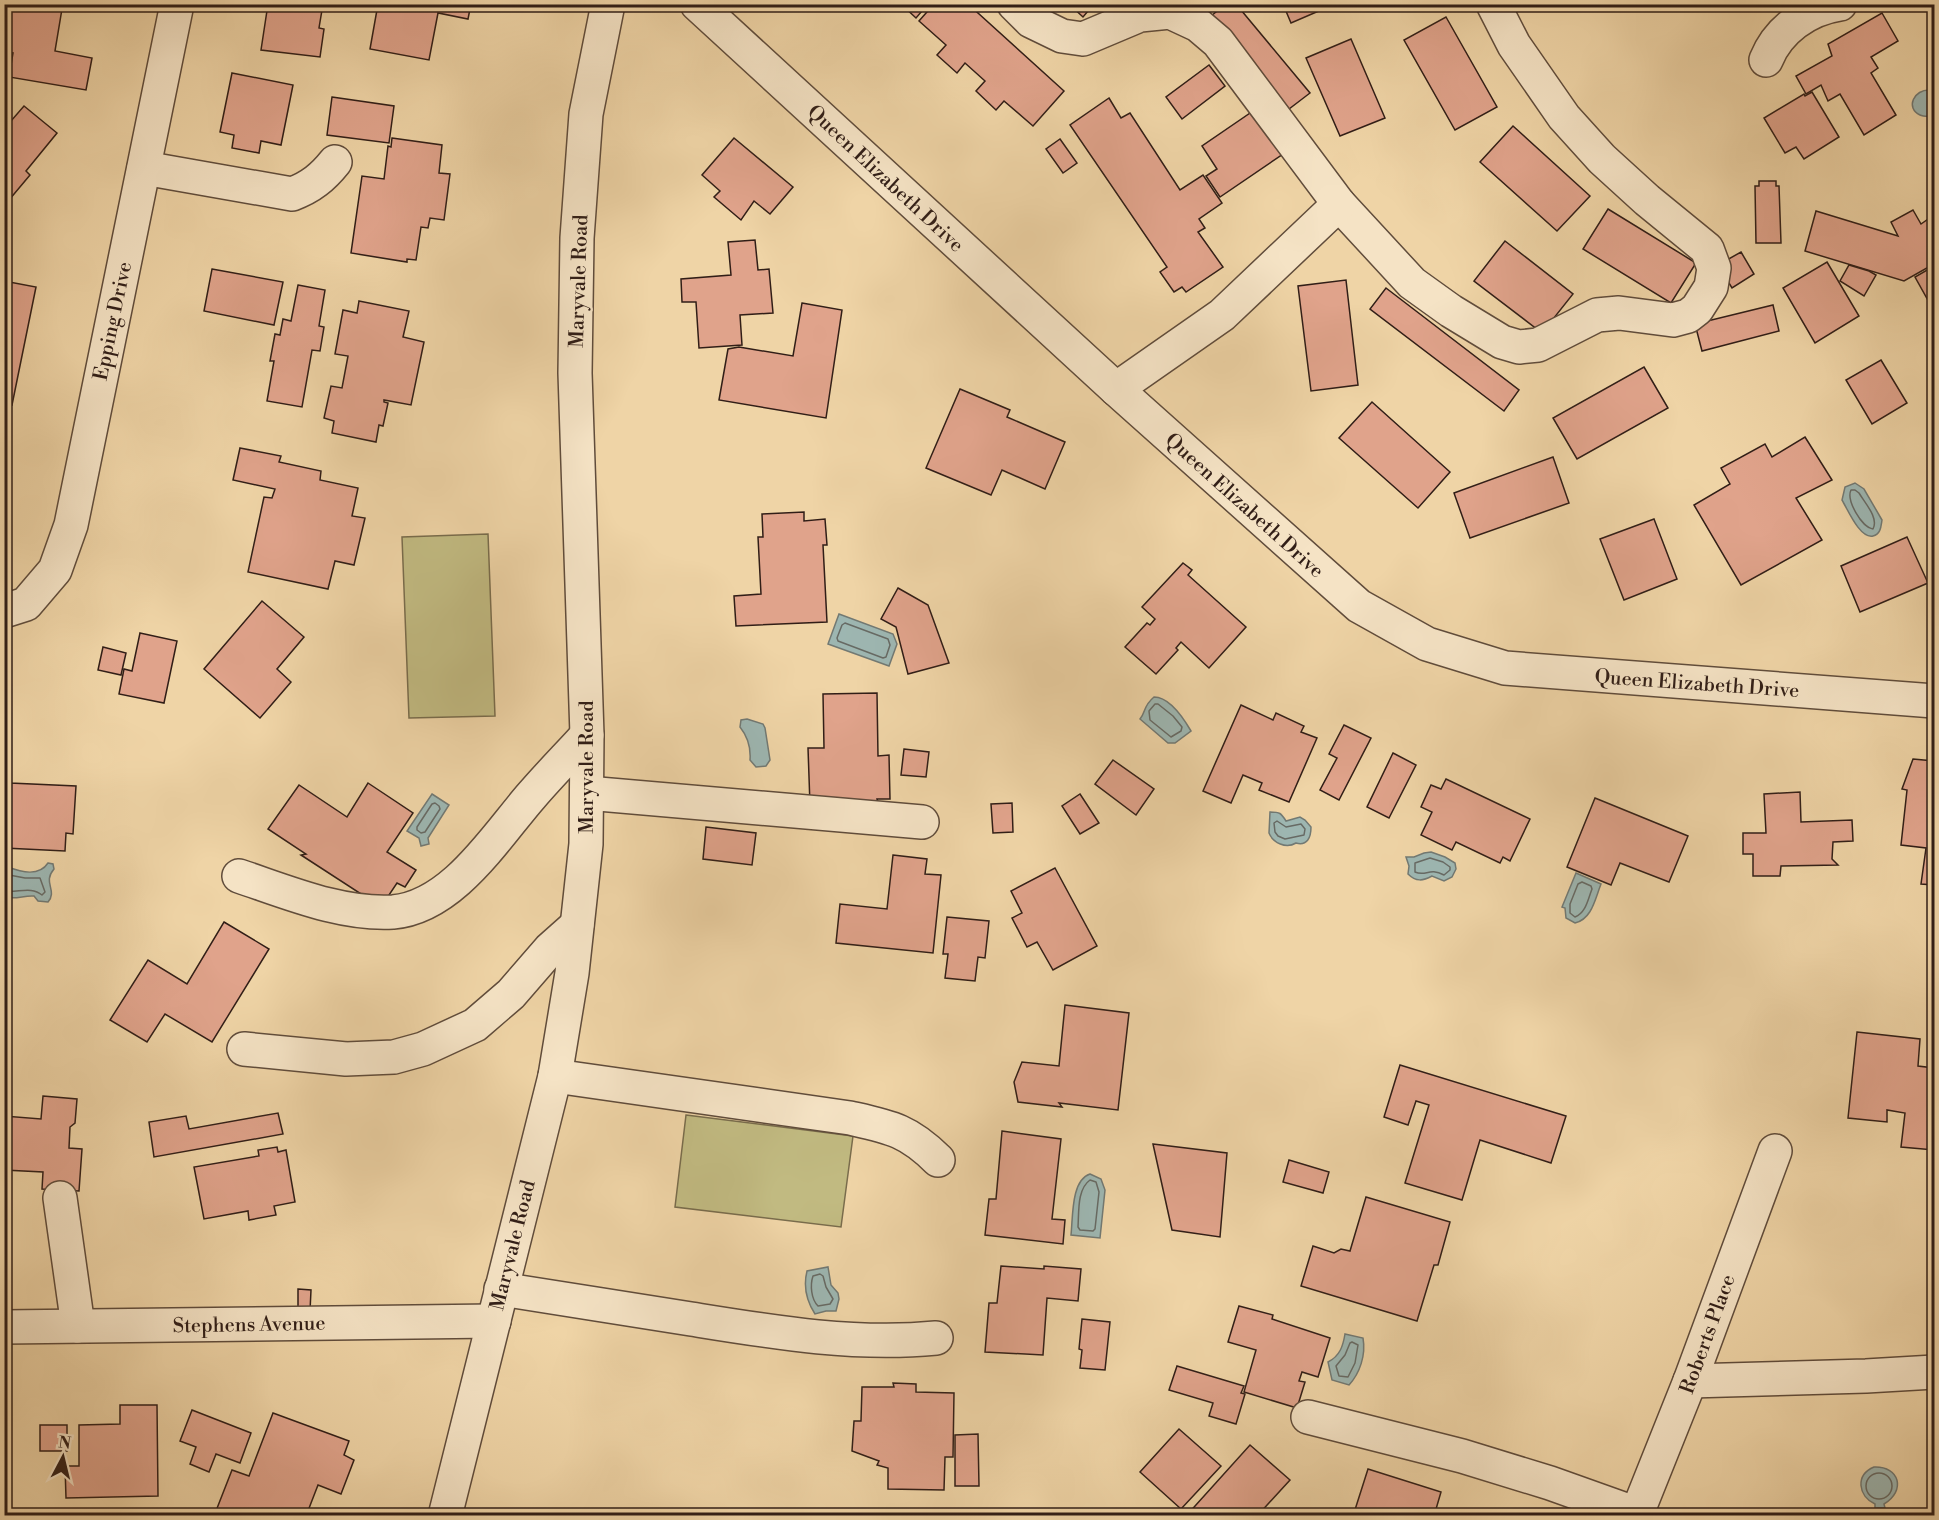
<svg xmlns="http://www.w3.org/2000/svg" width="1939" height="1520" font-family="'Libre Bodoni',serif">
<rect width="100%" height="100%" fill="#efd4a6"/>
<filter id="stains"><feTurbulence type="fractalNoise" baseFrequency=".00333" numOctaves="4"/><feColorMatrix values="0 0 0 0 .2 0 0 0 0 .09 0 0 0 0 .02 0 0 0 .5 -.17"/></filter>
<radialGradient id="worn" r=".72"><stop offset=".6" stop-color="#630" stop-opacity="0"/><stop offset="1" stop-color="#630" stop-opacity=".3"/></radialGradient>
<g fill="#c1ba81" stroke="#796c4c" stroke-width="1.5">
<polygon points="488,534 495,716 409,718 402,537"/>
<polygon points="686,1115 853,1136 841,1227 675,1207"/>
</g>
<g fill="#9db6b1" stroke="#727973" stroke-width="1.5">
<path d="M 1930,90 L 1934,93 L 1934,117 C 1930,116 1924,117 1920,115 C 1905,108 1914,89 1930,90 Z"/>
<path d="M 1855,483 L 1864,489 L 1882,520 C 1881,526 1881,534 1873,536 C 1860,539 1848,510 1842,500 L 1845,487 Z"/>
<polygon points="839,614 893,634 897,644 889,666 828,644"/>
<path d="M 1154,697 C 1170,697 1184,719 1191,731 L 1175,743 L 1168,743 L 1140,719 C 1146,712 1143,706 1154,697 Z"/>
<path d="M 747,719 L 763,724 L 765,728 L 770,760 L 766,766 L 756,767 L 750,760 C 751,747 748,737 740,727 L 741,720 Z"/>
<polygon points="432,794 449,805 428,838 429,844 421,846 419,838 407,831"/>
<path d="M 1270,812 C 1280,812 1281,813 1286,821 L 1300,817 L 1305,820 L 1311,827 C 1311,838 1307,846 1296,843 C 1286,849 1273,843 1269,833 Z"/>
<path d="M 1431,852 L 1445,857 L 1455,863 L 1456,869 L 1452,877 L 1444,881 L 1432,876 C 1423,881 1416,882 1408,874 L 1409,866 L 1406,857 L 1414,857 L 1424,853 Z"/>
<path d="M 48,863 L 53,864 L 54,869 C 42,883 58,890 48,902 L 38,901 L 34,896 C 24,895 16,900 5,897 L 5,871 L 8,867 C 21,872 39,877 48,863 Z"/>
<path d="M 1576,873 L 1601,884 C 1595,899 1592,919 1575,923 L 1566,918 L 1565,908 L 1562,907 Z"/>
<path d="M 1090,1174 L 1101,1179 L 1105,1190 L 1100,1238 L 1071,1235 C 1073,1217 1071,1180 1090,1174 Z"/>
<path d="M 828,1267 L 831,1285 L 838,1293 L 839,1299 L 836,1311 L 826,1311 L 815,1314 C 806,1300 803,1287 807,1271 Z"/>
<path d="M 1345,1334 L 1363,1338 C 1366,1355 1360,1373 1349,1385 L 1332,1380 L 1328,1362 C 1340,1356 1343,1346 1345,1334 Z"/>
<path d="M 1874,1467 C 1900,1466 1906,1491 1884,1504 L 1885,1508 L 1875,1508 L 1875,1504 C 1858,1496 1855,1475 1874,1467 Z"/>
</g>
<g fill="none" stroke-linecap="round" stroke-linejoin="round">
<g stroke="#676a64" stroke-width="1.5">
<path d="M 1851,490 L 1855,490 L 1859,493 C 1865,503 1879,518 1873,529 C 1862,528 1846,500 1851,490 Z"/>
<polygon points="845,623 888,639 890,645 886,657 883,658 838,641 837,638 842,625"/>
<polygon points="1155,704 1158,704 1173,716 1182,727 1181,731 1171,737 1150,720 1149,711"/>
<polygon points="435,803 439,806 440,809 425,832 421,833 417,830 417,827 432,804"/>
<polygon points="1277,821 1286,827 1301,824 1305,829 1304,835 1285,839 1278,836 1275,832 1274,823"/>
<path d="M 1430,858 L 1443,862 L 1450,867 L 1450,870 L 1444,875 C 1429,867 1426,877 1415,872 L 1415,863 Z"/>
<path d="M 4,874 L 25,878 L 40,878 L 45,892 L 42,895 C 31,886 18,893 4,891"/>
<path d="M 1582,882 L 1591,886 L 1592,889 C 1588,899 1586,913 1575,917 L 1570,913 L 1570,904 L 1578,884 Z"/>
<path d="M 1090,1180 L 1096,1182 L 1099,1192 L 1095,1229 L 1093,1231 L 1080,1230 L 1078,1227 C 1079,1212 1077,1189 1090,1180 Z"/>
<path d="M 820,1274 L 823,1276 L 826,1287 L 833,1299 L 830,1304 L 818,1306 C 811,1299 810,1285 813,1276 Z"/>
<polygon points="1352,1342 1358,1345 1355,1363 1348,1377 1339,1376 1336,1366 1345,1355 1350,1343"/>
<circle cx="1879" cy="1486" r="13"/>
</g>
</g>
<g fill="#e0a38b" stroke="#311e17" stroke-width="1.5">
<polygon points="4,4 67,4 66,10 62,9 55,51 92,58 86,90 9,77 13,53 4,52"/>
<polygon points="268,4 323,4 319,28 324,29 320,57 261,50"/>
<polygon points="378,4 471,4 468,19 438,13 429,60 370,49"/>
<polygon points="901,4 928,4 916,18"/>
<polygon points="934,4 968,4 1064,91 1033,126 1004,101 996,110 976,91 985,81 965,63 957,73 937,55 946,45 919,21"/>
<polygon points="1069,4 1094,4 1083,17"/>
<polygon points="1226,4 1236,4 1310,93 1289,109 1211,16"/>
<polygon points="1283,4 1335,4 1291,23"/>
<polygon points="1882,13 1898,41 1871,57 1878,68 1871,73 1896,115 1864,135 1840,94 1828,101 1821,85 1806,94 1796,76 1832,56 1828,44"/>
<polygon points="1446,17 1497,107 1455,130 1404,40"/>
<polygon points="1351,39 1385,118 1340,136 1306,58"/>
<polygon points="1209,65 1225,86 1182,119 1166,97"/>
<polygon points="232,73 293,85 281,145 261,141 259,153 232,148 234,135 220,132"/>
<polygon points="1812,92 1839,137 1804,159 1796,147 1785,153 1764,118 1804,94 1805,96"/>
<polygon points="332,97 394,106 389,143 327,135"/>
<polygon points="1109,98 1121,118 1130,113 1180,190 1203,175 1222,203 1199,219 1205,228 1198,232 1223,267 1186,292 1182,287 1174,292 1160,272 1167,267 1070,125"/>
<polygon points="24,106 57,133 26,171 30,175 4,206 4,129"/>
<polygon points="1256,109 1286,152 1220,197 1206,176 1217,169 1202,146"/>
<polygon points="1513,126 1590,196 1557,231 1480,162"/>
<polygon points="392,138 442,145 439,173 450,174 444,220 430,218 428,228 421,227 416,260 407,259 407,262 351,253 362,176 384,179 388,146 391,147"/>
<polygon points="734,138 793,187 770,214 754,201 741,220 714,197 720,191 702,175"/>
<polygon points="1060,139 1077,163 1063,173 1046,149"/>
<polygon points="1759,181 1776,181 1776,186 1779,186 1781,243 1756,243 1755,186 1759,186"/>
<polygon points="1608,209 1696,263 1671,303 1583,249"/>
<polygon points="1913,210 1921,224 1934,215 1934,264 1904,281 1805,251 1816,211 1898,236 1891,222"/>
<polygon points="755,240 758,270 769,269 773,313 740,315 742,345 699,348 696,302 682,302 681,279 731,275 728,242"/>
<polygon points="1505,241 1573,294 1542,333 1474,281"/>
<polygon points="1741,252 1754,274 1732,288 1718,265"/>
<polygon points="1827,262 1859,316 1815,343 1783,288"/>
<polygon points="1849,265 1869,271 1876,275 1864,296 1840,281"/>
<polygon points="1934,266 1934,311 1915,277"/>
<polygon points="212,269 283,282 274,325 204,311"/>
<polygon points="1346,280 1358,385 1311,391 1298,286"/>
<polygon points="4,281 36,287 12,405 4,403"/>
<polygon points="298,285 325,290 319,326 324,327 320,351 312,350 302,407 267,401 274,361 270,361 275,334 280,335 283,319 291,321"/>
<polygon points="1386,288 1519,390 1504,411 1370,309"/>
<polygon points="359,301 409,311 403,337 424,342 411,405 384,400 384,402 388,403 383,426 379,425 376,442 332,433 334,421 324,418 331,386 342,388 348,356 335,354 343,310 357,313"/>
<polygon points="802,303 842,310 826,418 719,400 728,349 739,347 793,356"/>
<polygon points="1773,305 1779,331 1702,351 1695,324"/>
<polygon points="1881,360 1907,403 1872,424 1846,380"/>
<polygon points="1644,367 1668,408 1577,459 1553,418"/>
<polygon points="960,389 1010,410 1007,417 1065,442 1045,489 1002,470 991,495 926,468"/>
<polygon points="1372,402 1450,472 1418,508 1339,438"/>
<polygon points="1805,437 1832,480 1796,498 1822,540 1741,585 1694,505 1730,484 1721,468 1765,444 1772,457"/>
<polygon points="240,448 281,456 279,462 321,471 320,480 358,488 352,516 365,518 354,565 335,561 328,589 248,572 264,497 272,498 275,489 233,480"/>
<polygon points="1553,457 1569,503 1470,538 1454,493"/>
<polygon points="804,512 804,521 825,519 827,545 823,545 827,622 736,626 734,596 761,594 758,537 763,537 762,514"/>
<polygon points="1654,519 1677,579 1624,600 1600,539"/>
<polygon points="1907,537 1928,583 1860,612 1841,566"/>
<polygon points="1183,563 1192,570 1188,575 1246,627 1209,668 1181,642 1176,648 1178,650 1156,674 1125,647 1147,623 1150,625 1155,619 1142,607"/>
<polygon points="898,588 928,605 949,663 908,674 896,627 881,619"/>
<polygon points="262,601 304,637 277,669 291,682 260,718 204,669"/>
<polygon points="140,633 177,641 164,703 119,694 124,669 132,671"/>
<polygon points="103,647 126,653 121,675 98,670"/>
<polygon points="877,693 878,756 889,755 890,799 877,799 878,803 810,805 808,748 824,748 823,694"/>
<polygon points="1241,705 1273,720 1276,713 1304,726 1301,732 1317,738 1289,802 1259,790 1262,783 1243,775 1231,803 1203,791"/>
<polygon points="1344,725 1371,738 1339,800 1320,790 1337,758 1329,754"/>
<polygon points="904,749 929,752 926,777 901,775"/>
<polygon points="1393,753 1416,765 1389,818 1367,807"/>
<polygon points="1913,759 1934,761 1934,885 1921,884 1926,848 1901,845 1907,790 1902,789"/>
<polygon points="1113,760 1154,789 1136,815 1095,784"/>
<polygon points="4,779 10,779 10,783 76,786 73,834 66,833 65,851 4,848"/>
<polygon points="1446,779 1530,819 1510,861 1503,857 1500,863 1456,842 1452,850 1421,835 1432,812 1421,807 1431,785 1441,789"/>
<polygon points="368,783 413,813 387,852 416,870 405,887 397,883 381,907 301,855 306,854 268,829 299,785 347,817"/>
<polygon points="1800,792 1801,822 1852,820 1853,841 1833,842 1832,859 1838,865 1781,866 1780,876 1753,876 1753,854 1743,854 1743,833 1766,833 1764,794"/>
<polygon points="1080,794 1099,823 1080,834 1062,806"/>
<polygon points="1595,798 1688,836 1669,882 1620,863 1611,885 1567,867"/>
<polygon points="1012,803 1013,832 993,833 991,804"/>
<polygon points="706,827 756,833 752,865 703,859"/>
<polygon points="893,855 927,859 925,874 941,875 933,953 836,943 840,904 887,909"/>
<polygon points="1055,868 1097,946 1053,970 1037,942 1027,947 1012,918 1022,913 1011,891"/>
<polygon points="947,917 989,921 985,958 978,957 975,981 945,978 948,954 943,954"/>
<polygon points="224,922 269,949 212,1042 165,1014 147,1042 110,1020 148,960 187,984"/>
<polygon points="1065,1005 1129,1013 1118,1110 1059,1103 1062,1107 1018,1102 1014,1082 1022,1062 1059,1066"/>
<polygon points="1857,1032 1920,1039 1918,1066 1934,1068 1934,1150 1901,1147 1905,1113 1887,1110 1887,1122 1848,1118"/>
<polygon points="1400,1065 1566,1116 1551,1163 1480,1140 1462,1200 1405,1183 1429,1105 1416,1101 1408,1125 1384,1117"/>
<polygon points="43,1096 77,1099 75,1123 70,1127 69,1148 82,1149 79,1191 42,1189 43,1172 4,1170 4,1116 41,1119"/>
<polygon points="278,1113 283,1134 154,1157 149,1122 186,1116 189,1129"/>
<polygon points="1002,1131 1061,1139 1052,1219 1065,1220 1063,1244 985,1235 989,1199 996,1199"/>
<polygon points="1153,1144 1227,1153 1220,1237 1172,1230"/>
<polygon points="277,1147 278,1152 286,1150 295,1202 274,1206 276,1215 249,1220 248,1211 204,1219 194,1167 259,1156 258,1150"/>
<polygon points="1289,1160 1329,1172 1323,1193 1283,1182"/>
<polygon points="1366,1197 1450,1222 1438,1265 1434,1265 1417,1321 1301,1286 1313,1246 1334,1253 1341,1249 1350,1251"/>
<polygon points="1001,1266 1044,1269 1044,1266 1081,1269 1078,1301 1047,1298 1043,1355 985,1352 989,1303 997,1303"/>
<polygon points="298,1289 311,1290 310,1311 298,1311"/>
<polygon points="1239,1306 1273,1315 1272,1319 1330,1338 1318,1377 1302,1372 1299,1381 1305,1382 1297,1408 1244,1392 1256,1350 1228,1342"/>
<polygon points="1082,1319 1110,1322 1105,1370 1080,1368 1082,1350 1079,1349"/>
<polygon points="1177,1366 1244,1386 1241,1393 1245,1394 1236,1424 1209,1416 1213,1403 1169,1390"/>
<polygon points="893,1383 916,1384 916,1392 954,1393 953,1457 945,1457 944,1490 888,1489 888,1468 877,1465 879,1461 852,1451 854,1421 861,1421 862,1387 894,1387"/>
<polygon points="120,1405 157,1405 158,1496 66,1498 65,1466 79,1466 79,1425 120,1424"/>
<polygon points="192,1410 251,1433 240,1463 216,1454 209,1472 190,1464 196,1447 180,1441"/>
<polygon points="273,1413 349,1441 344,1455 354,1460 341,1494 318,1485 306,1516 214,1516 232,1470 249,1476"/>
<rect x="40" y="1425" width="27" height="26"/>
<polygon points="1179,1429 1221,1466 1181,1509 1140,1472"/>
<polygon points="978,1434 979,1486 955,1486 955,1435"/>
<polygon points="1250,1445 1290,1480 1257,1516 1186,1516"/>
<polygon points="1368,1469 1441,1492 1434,1516 1353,1516"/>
</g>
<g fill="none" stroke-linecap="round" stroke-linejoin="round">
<g stroke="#604c3b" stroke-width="36">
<g id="minor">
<polyline points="697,4 1116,389 1359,606 1427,644 1505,668 1934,701"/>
<polyline points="1014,4 1031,21 1062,36 1083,39 1140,15 1170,12 1198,25 1218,42 1339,204 1412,283 1451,311 1502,342 1519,347 1538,345 1597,315 1619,313 1673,320 1688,316 1697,309 1711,287 1714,268 1707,249 1647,200 1602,159 1564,117 1514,45 1493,4"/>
<path d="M 1766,60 C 1778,30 1807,9 1840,4"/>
<path d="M 144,168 L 292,194 C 311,187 323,177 335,162"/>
<polyline points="1116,389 1222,315 1339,204"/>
<polyline points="4,611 26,604 55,570 71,525 177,4"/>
<polyline points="587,793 922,822"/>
<path d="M 239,876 C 287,892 341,915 393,912 C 453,907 496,836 532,795 C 550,774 569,755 587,735"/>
<polyline points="244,1049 346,1059 394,1057 423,1049 475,1025 511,994 550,949 577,925"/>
<path d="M 555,1076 L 850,1118 C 890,1127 908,1130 938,1160"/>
<polyline points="60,1198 78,1326"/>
<path d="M 501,1289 C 564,1299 628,1309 691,1319 C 772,1332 854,1346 936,1338"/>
<polyline points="4,1327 494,1321"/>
<polyline points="1690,1381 1866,1376 1934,1372"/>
<polyline points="1308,1417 1462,1456 1550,1483 1637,1514"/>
<polyline points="445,1516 555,1076 572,973 586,844 587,735 575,373 577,238 586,114 608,4"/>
<polyline points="1636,1516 1690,1381 1775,1151"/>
</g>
</g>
<use href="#minor" stroke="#f5e3c5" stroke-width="33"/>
</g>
<g text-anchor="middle" stroke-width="4.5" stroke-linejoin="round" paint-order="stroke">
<g font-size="20" fill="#311e17" stroke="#f5e3c5">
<text transform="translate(886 178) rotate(43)" y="7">Queen Elizabeth Drive</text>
<text transform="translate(578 281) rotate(-88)" y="7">Maryvale Road</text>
<text transform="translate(112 321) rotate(-78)" y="7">Epping Drive</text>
<text transform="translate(1245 505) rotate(42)" y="7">Queen Elizabeth Drive</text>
<text transform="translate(1697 683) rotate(4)" y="7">Queen Elizabeth Drive</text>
<text transform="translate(586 767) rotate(-90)" y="7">Maryvale Road</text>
<text transform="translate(512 1245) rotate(-76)" y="7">Maryvale Road</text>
<text transform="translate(249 1324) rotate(-1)" y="7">Stephens Avenue</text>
<text transform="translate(1707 1334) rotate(-70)" y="7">Roberts Place</text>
</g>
</g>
<rect width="1939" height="1520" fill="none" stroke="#efd4a6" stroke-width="24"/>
<rect x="6" y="6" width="1927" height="1508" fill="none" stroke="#311e17" stroke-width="3"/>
<rect x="12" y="12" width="1915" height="1496" fill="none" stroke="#311e17" stroke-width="1.5"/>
<g transform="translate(63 1457) rotate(7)" stroke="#f5e3c5" stroke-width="4.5" paint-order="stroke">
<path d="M0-4.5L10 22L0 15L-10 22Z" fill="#311e17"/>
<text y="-9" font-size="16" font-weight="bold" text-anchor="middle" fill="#311e17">N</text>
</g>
<rect width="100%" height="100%" filter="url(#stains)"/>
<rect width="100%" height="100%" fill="url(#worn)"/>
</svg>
